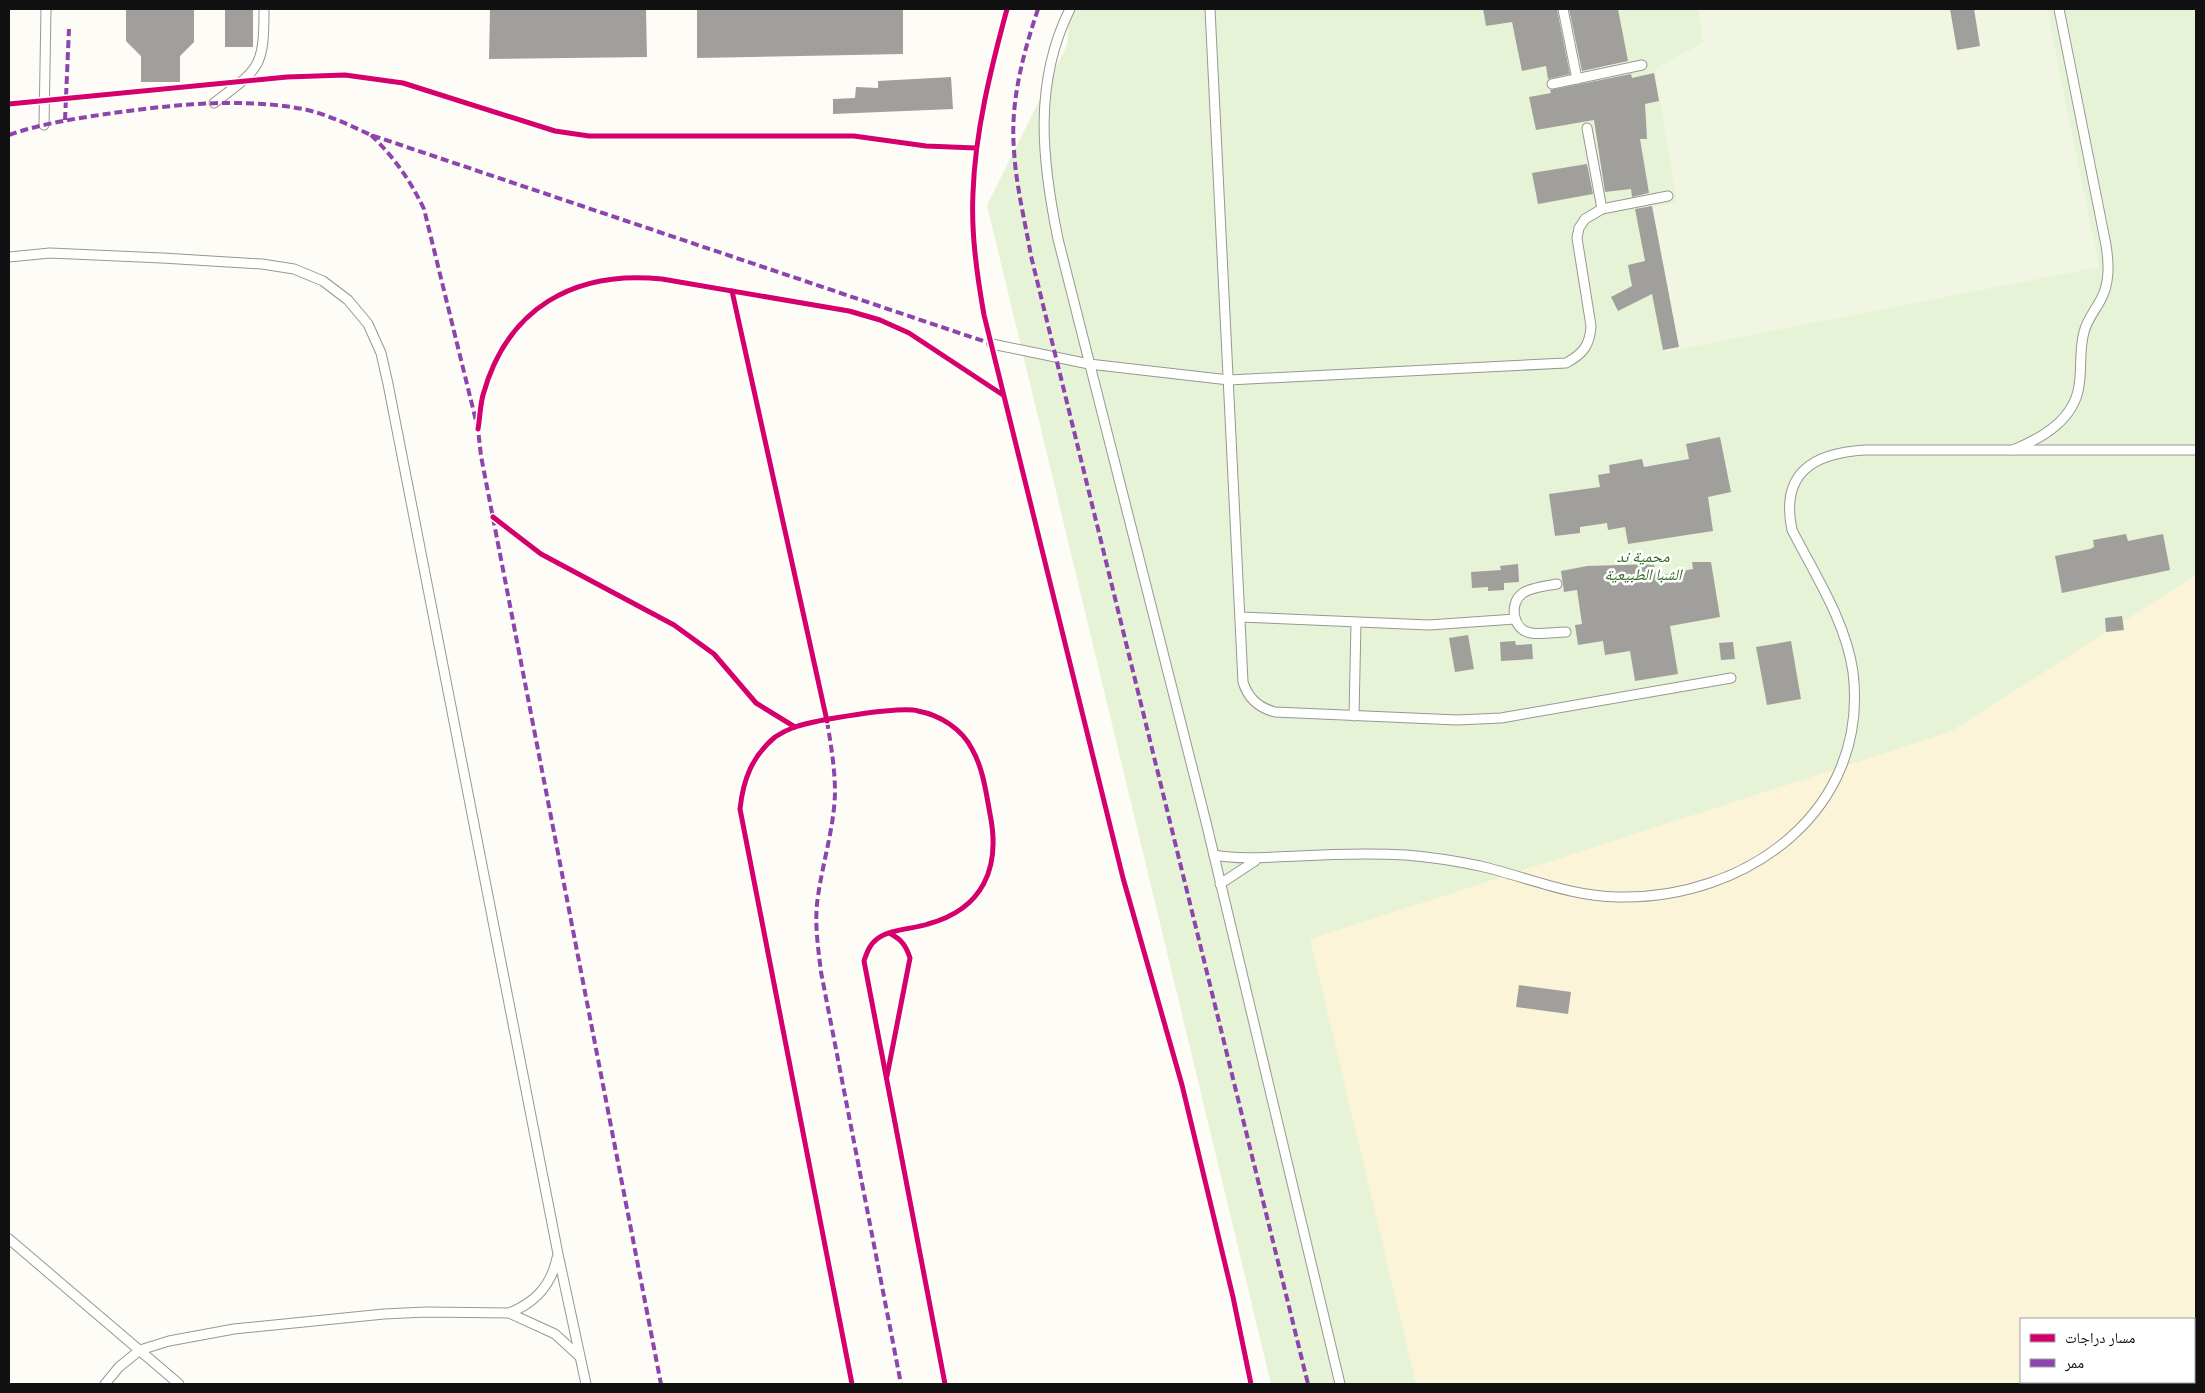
<svg xmlns="http://www.w3.org/2000/svg" width="2205" height="1393" font-family="Merriweather,'Noto Naskh Arabic',serif">
<rect width="100%" height="100%" fill="#fdfcf7"/>
<path fill="#e7f3d7" fill-rule="evenodd" d="M 1070,9 L 2196,9 L 2196,1384 L 1271,1384 L 987,205 L 1067,45 ZM 2021,1319 L 2194,1319 L 2194,1382 L 2021,1382 Z"/>
<path fill="#fcf4d9" fill-rule="evenodd" d="M 2196,575 L 2196,1384 L 1416,1384 L 1310,939 L 1950,732 ZM 2021,1319 L 2194,1319 L 2194,1382 L 2021,1382 Z"/>
<polygon fill="#f0f6e1" points="1698,9 2047,9 2099,267 1665,352 1639,209 1677,203 1655,69 1703,42"/>
<g fill="#a19f9c">
<polygon points="126,9 194,9 194,42 180,56 180,82 141,82 141,56 126,41"/>
<rect x="225" y="9" width="28" height="38"/>
<polygon points="490,9 646,9 647,57 489,59"/>
<polygon points="697,9 903,9 903,54 697,58"/>
<polygon points="1483,9 1557,9 1570,74 1548,79 1546,66 1522,71 1512,22 1486,26"/>
<polygon points="1569,9 1618,9 1628,61 1582,71"/>
<polygon points="1950,9 1974,9 1980,46 1957,50"/>
<polygon points="1654,73 1659,101 1645,104 1647,139 1640,139 1649,193 1632,197 1631,189 1605,192 1594,120 1536,130 1529,97 1551,93 1550,90 1631,74 1632,78"/>
<polygon points="951,77 953,109 833,114 833,99 855,98 856,87 878,88 878,81"/>
<polygon points="1587,164 1593,194 1538,204 1532,173"/>
<polygon points="1652,206 1679,347 1663,350 1652,294 1618,311 1611,297 1632,286 1628,265 1645,261 1635,209"/>
<polygon points="1720,437 1731,492 1708,497 1713,531 1628,544 1625,527 1608,530 1607,523 1580,527 1580,533 1555,536 1549,494 1600,487 1598,475 1610,473 1609,465 1642,459 1644,467 1689,459 1686,444"/>
<polygon points="2126,534 2128,541 2163,534 2170,570 2062,593 2055,556 2090,549 2094,547 2093,540"/>
<polygon points="1692,562 1711,562 1720,617 1670,626 1678,674 1635,681 1630,651 1605,655 1603,641 1578,645 1575,625 1582,624 1577,590 1564,592 1561,571 1587,566 1654,564 1656,576 1693,569"/>
<polygon points="1518,564 1519,582 1504,583 1504,590 1488,591 1488,587 1472,588 1471,572 1501,570 1500,566"/>
<polygon points="2122,616 2124,630 2106,632 2105,618"/>
<polygon points="1468,635 1474,669 1455,672 1449,638"/>
<polygon points="1515,641 1516,645 1532,644 1533,659 1501,661 1500,642"/>
<polygon points="1791,641 1801,699 1767,705 1756,647"/>
<polygon points="1733,642 1735,659 1721,660 1719,643"/>
<polygon points="1519,985 1571,992 1568,1014 1516,1007"/>
</g>
<g fill="none" stroke-linecap="round" stroke-linejoin="round">
<g stroke="#979795" stroke-width="11">
<g id="lane">
<path d="M 1070,9 C 1033,83 1042,161 1058,239 L 1206,822 L 1340,1384"/>
<path d="M 1210,9 L 1243,682 C 1248,698 1259,708 1275,712 L 1457,720 L 1501,718 L 1731,678"/>
<polyline points="1563,9 1577,79"/>
<polyline points="1552,84 1642,65"/>
<path d="M 214,103 C 260,68 264,68 264,9"/>
<polyline points="44,125 46,9"/>
<polyline points="1587,128 1602,209"/>
<polyline points="9,257 50,253 162,258 262,264 294,269 323,281 348,300 368,324 381,353 388,384 558,1254 586,1384"/>
<path d="M 992,344 L 1089,364 L 1229,380 L 1566,363 C 1583,354 1590,345 1591,326 L 1577,238 L 1579,228 L 1585,219 L 1602,209 L 1668,196"/>
<path d="M 2013,450 C 2042,438 2074,420 2079,386 C 2082,368 2079,350 2084,332 C 2087,320 2094,312 2100,301 C 2110,284 2109,264 2106,245 L 2059,9"/>
<path d="M 1557,584 C 1546,586 1532,587 1523,593 C 1508,603 1513,631 1531,633 C 1542,635 1555,632 1566,632"/>
<polyline points="1240,617 1429,625 1515,619"/>
<polyline points="1354,716 1356,623"/>
<path d="M 1214,855 C 1243,860 1269,857 1298,856 C 1334,854 1370,853 1406,855 C 1431,857 1456,861 1480,866 C 1527,877 1569,896 1618,897 C 1745,900 1870,812 1853,672 C 1846,622 1815,575 1792,530 C 1780,473 1813,453 1865,450 L 2196,450"/>
<polyline points="1220,884 1255,861"/>
<polyline points="9,1239 179,1384"/>
<path d="M 509,1313 C 535,1303 551,1286 557,1258"/>
<polyline points="105,1384 119,1367 140,1350 169,1341 234,1329 384,1314 426,1312 509,1313 555,1334 579,1356"/>
</g>
</g>
<use href="#lane" stroke="#fffffe" stroke-width="9"/>
<g stroke="#8e44ad" stroke-width="4" stroke-dasharray="8 4" stroke-linecap="butt">
<path d="M 1038,9 C 1023,54 1010,102 1014,150 C 1016,186 1025,221 1031,256 L 1308,1384"/>
<polyline points="65,120 69,29"/>
<path d="M 9,135 C 40,124 73,119 106,114 C 170,105 239,97 303,109 C 327,114 349,125 371,135 L 992,344"/>
<path d="M 371,135 C 394,157 410,180 424,209 L 478,429 L 481,456 L 661,1384"/>
<path d="M 827,721 C 831,745 835,769 835,793 C 834,828 823,861 818,896 C 814,921 818,947 821,972 L 901,1384"/>
</g>
<g stroke="#fff" stroke-width="8">
<g id="cycleway">
<path d="M 1007,9 C 991,68 975,132 973,193 C 971,234 977,275 984,315 L 1123,878 L 1182,1085 L 1233,1297 L 1251,1384"/>
<polyline points="9,104 287,77 345,75 403,83 555,131 589,136 854,136 926,146 976,148"/>
<polyline points="732,291 827,721"/>
<path d="M 478,429 C 480,418 480,406 483,395 C 507,308 574,270 662,279 L 849,311 L 880,320 L 909,333 L 1003,395"/>
<polyline points="493,517 541,554 674,625 714,654 756,703 795,727"/>
<path d="M 887,1076 L 910,958 C 906,946 902,940 891,934"/>
<path d="M 852,1384 L 740,809 C 743,780 752,756 775,737 C 781,733 789,729 795,727 C 815,720 900,706 918,711 C 940,715 962,729 972,749 C 983,768 986,792 990,814 C 1001,868 983,909 928,924 C 913,929 890,929 877,939 C 870,944 867,952 864,961 L 945,1384"/>
</g>
</g>
<use href="#cycleway" stroke="#d6006c" stroke-width="5"/>
</g>
<g text-anchor="middle" stroke-width="5" stroke-linejoin="round" paint-order="stroke">
<g font-size="16" font-style="italic" fill="#2f6b1f" stroke="#fff">
<text x="1643" y="562">محمية ند<tspan x="1643" dy="18">الشبا الطبيعية</tspan></text>
</g>
</g>
<rect width="2205" height="1393" fill="none" stroke="#111111" stroke-width="20"/>
<rect x="2020" y="1318" width="175" height="65" fill="#ffffff" stroke="#a0a0a0"/>
<rect x="2030" y="1334" width="25" height="8" fill="#d6006c" stroke="#a0a0a0"/>
<text x="2065" y="1343" font-size="15" fill="#111111">مسار دراجات</text>
<rect x="2030" y="1359" width="25" height="8" fill="#8e44ad" stroke="#a0a0a0"/>
<text x="2065" y="1368" font-size="15" fill="#111111">ممر</text>
</svg>
